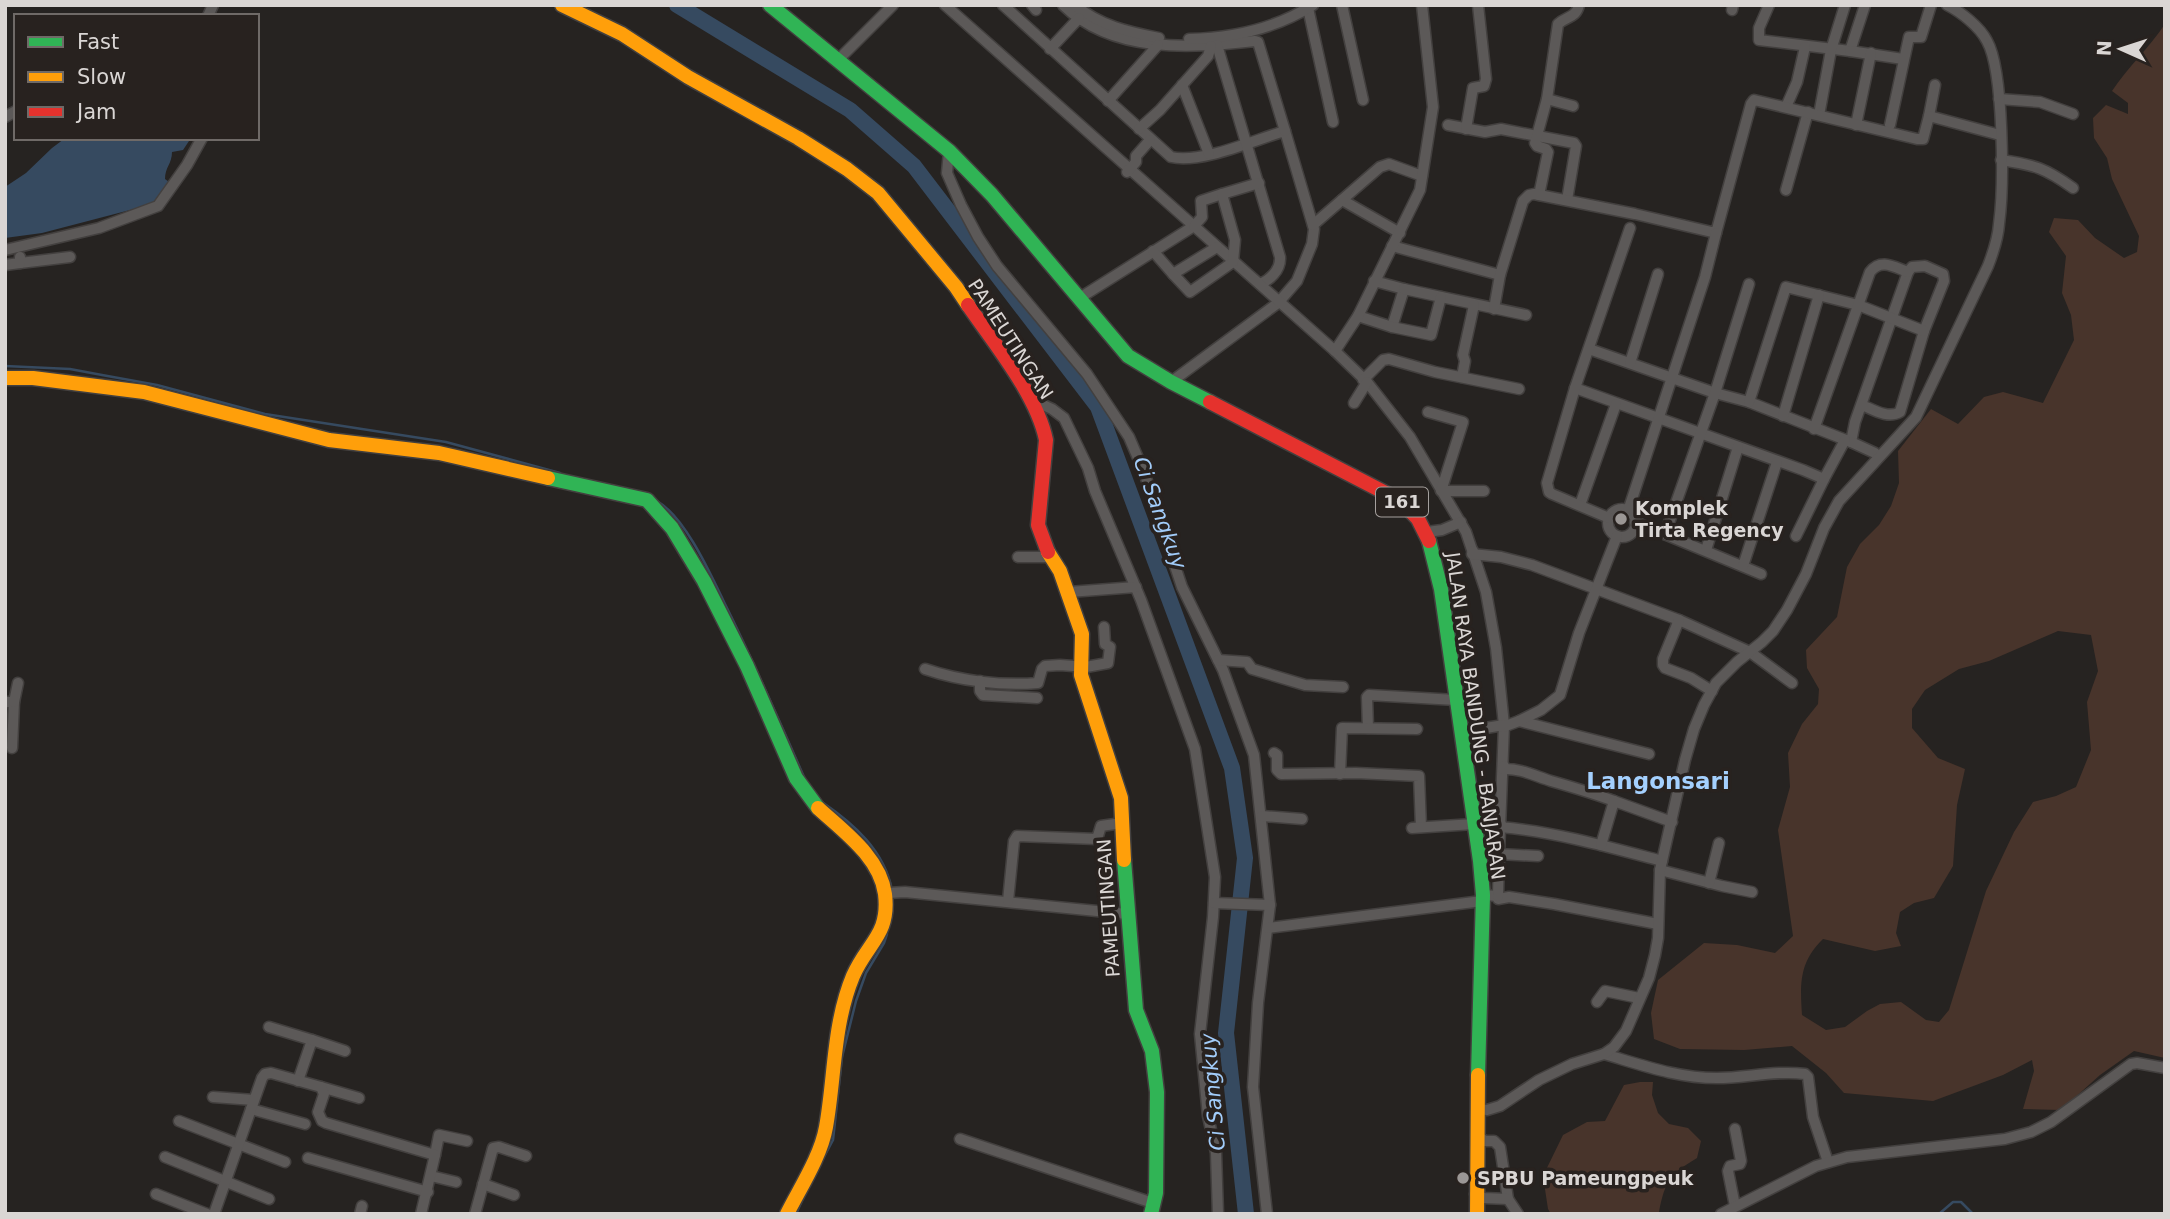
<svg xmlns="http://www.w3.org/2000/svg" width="2170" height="1219" font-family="'DejaVu Sans',sans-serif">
<rect width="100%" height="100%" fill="#262321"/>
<g fill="#48342b" fill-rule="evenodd">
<path d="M 2165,24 L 2165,1058 L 2134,1051 L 2100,1075 L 2061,1110 L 2023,1109 L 2034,1071 L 2032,1060 L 2003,1075 L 1933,1101 L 1844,1093 L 1826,1073 L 1792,1046 L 1744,1050 L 1680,1049 L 1654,1039 L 1651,1013 L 1658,980 L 1704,943 L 1737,945 L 1775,953 L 1793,936 L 1778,830 L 1790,787 L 1788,753 L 1802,724 L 1818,704 L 1819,689 L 1807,668 L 1806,650 L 1837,617 L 1847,567 L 1860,544 L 1879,525 L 1891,506 L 1899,483 L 1898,451 L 1931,409 L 1958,424 L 1984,397 L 2003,392 L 2043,403 L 2074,340 L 2071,315 L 2062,293 L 2066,256 L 2049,232 L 2054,218 L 2078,220 L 2095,238 L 2124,258 L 2137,252 L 2139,236 L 2112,179 L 2107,158 L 2094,138 L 2093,118 L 2106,105 L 2128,114 L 2128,103 L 2112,91 C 2128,67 2149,48 2165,24 ZM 2058,631 L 2091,635 L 2098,671 L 2087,702 L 2091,750 L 2076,787 L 2056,796 L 2033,802 L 2014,832 L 1986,891 L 1949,1010 L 1939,1022 L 1926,1020 L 1901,1002 L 1880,1004 L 1867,1011 L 1845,1027 L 1826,1030 L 1802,1015 C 1800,984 1799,962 1823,939 L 1875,951 L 1901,946 L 1896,933 L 1900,912 L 1914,903 L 1934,898 L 1953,866 L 1957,805 L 1965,769 L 1938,758 L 1912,728 L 1912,709 L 1925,690 L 1959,669 L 1989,661 Z"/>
<path d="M 1640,1082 L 1653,1082 L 1652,1095 L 1658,1113 L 1669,1124 L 1688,1128 L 1701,1141 L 1697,1158 C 1670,1174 1665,1181 1659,1212 L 1656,1214 L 1551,1214 L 1548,1209 L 1543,1176 L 1563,1135 L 1587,1122 L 1605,1121 L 1624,1085 Z"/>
</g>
<path fill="#364a60" d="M 94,138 L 191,138 L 183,150 L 172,152 C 172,164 165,167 165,179 L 169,182 L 153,204 L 42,233 L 5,238 L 5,187 L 26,173 L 52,148 L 64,139 Z"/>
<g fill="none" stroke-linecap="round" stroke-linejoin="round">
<g stroke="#364a60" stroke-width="2.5">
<polyline points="5,366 70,369 102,375 157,385 265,414 446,442 560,473"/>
<path d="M 657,501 C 685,517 710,573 724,602 C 753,660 778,718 804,777"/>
<path d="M 822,802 C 854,824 884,850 892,890"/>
<polyline points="892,914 893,896"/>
<polyline points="796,1214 809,1185 833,1140 842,1057 856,1001 866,973 884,943 887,934"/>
<polyline points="1939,1214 1953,1202 1961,1202 1973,1214"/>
</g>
<polyline stroke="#364a60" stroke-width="16" points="677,5 850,110 914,166 1098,407 1232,768 1245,858 1226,1033 1246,1214"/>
<g stroke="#43403f" stroke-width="13">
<g id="street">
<polyline points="945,5 1194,226 1078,299"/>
<path d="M 1003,5 L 1171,157 C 1201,164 1254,140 1285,131 L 1314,229 L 1312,244 L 1297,281 L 1278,303 L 1171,382"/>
<polyline points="1032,5 1036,10"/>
<path d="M 1063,5 C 1113,54 1191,48 1255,41 L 1258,42 L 1285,131"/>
<path d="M 1075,5 C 1100,26 1129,32 1159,38"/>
<polyline points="1342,5 1363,100"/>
<polyline points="1769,5 1759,28 1759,40 1850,51 1865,5"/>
<polyline points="1308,8 1333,122"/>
<polyline points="1732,10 1733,5"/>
<polyline points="208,16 213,5"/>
<path d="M 1189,39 C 1233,38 1275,29 1313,5"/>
<path d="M 1217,45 L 1280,257 C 1281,271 1268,281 1260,284"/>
<polyline points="1050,49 1079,18"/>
<polyline points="1850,51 1903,59"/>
<polyline points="838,60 893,5"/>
<polyline points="1182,85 1209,154"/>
<polyline points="1547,99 1573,106"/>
<polyline points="1999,99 2040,102 2073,114"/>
<polyline points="1108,101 1158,45"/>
<polyline points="1786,107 1797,82 1805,47"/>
<polyline points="1819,115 1831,50 1845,5"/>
<polyline points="1929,116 1935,85"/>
<polyline points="5,117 16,111"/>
<polyline points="1448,125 1485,132 1501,129 1574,143 1576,146 1567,200"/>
<polyline points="1856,125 1871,53"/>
<polyline points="1890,125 1909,37 1921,37 1931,5"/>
<polyline points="1139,129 1160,110 1208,56 1211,46"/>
<polyline points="1466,129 1473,88 1484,86 1486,79 1478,5"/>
<polyline points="949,151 947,173 961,205 978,237 997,266 1087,374 1129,437 1144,472 1182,587 1223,670 1254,755 1270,905 1258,1003 1253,1087 1267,1214"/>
<path d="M 2001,160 C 2035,165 2045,168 2073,188"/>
<polyline points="1128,170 1127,172 1136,162 1136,156 1150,140"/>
<polyline points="1786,190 1808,112"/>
<polyline points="1222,194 1201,201 1202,217 1194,226 1335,351 1367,382 1410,437 1466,532 1486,592 1496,648 1504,725 1499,854 1538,856"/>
<path d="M 1539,195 L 1548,152 L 1546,149 L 1537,146 L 1535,143 L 1547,99 L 1558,24 C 1567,16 1576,18 1579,5"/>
<polyline points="1342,200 1400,233"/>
<polyline points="1313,225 1380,167 1389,164 1422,176"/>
<polyline points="1392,246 1500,275"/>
<polyline points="5,250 99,228 158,206 187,165 202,138"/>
<polyline points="1153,251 1173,274 1217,247"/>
<polyline points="20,263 70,257"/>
<polyline points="5,265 20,263 20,257"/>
<polyline points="1173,274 1190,292 1233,262 1235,240 1222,194 1259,183"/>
<polyline points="1374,281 1404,289 1392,327"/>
<polyline points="1404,289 1526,315"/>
<polyline points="1494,309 1500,275 1523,201 1529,195 1534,194 1635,214 1716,233 1751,104 1754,100 1917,139 1923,139 1929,116 2000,135"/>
<polyline points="1358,316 1392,327 1431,335 1441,297"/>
<path d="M 1589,349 L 1715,393 L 1749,402 L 1851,442 L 1855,422 L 1908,272 L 1912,267 L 1925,266 L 1943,274 L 1944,281 L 1924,331 L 1900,412 C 1888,419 1874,410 1862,405"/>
<polyline points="1335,351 1358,316 1420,190 1433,107 1422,5"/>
<polyline points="1630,363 1658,274"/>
<polyline points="1462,377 1465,361 1463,355 1474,305"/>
<polyline points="1363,379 1363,380 1383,360 1389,359 1435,372 1519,389"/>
<polyline points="1575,388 1803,470 1824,479 1796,536"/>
<polyline points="1030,399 1052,409 1064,418 1088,468 1095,491 1141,600 1195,749 1215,877 1213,917 1200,1034 1208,1116 1216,1153 1218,1214"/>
<polyline points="1749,402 1786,287 1858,305 1924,331"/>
<polyline points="1354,403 1367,382"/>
<polyline points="1428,412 1463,422 1441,491 1484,491"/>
<polyline points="1783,416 1819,295"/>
<path d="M 1814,429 L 1870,272 C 1881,258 1894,267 1908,272"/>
<polyline points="1851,442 1875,453"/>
<polyline points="1824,479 1845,440"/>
<polyline points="1580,505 1616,404"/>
<circle cx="1622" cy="523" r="14"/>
<polyline points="1628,511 1705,277 1716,233"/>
<polyline points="1609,518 1552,494 1549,492 1547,483 1575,388 1630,228"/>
<polyline points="1635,522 1761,574"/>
<polyline points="1427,532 1442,530 1461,522"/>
<polyline points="1665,534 1715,393 1749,284"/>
<polyline points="1706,550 1738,447"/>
<polyline points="1473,551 1472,554 1501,557 1532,565 1679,620 1750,652 1792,683"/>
<polyline points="1018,557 1050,557"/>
<polyline points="1743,566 1777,462"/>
<polyline points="1069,592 1136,587"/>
<polyline points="1679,620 1663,659 1663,665 1665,668 1691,678 1712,691"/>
<polyline points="1218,660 1247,662 1252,669 1305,685 1343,687"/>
<path d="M 925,669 C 960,681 1001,686 1038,683 L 1042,669 L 1045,666 L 1060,665 L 1086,667 L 1108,663 L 1110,647 L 1105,644 L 1104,627"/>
<polyline points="980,681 980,691 983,695 1037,698"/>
<polyline points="5,702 14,702 12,748"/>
<polyline points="14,702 18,683"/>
<polyline points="1519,721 1649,754"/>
<polyline points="1368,728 1367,697 1369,695 1456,700"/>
<polyline points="1461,732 1504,725 1503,727 1519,721 1541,710 1560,695 1579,633 1617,536"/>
<polyline points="1274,753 1277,755 1277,770 1281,774 1356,773 1419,776 1421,827"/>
<path d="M 1504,766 L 1503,769 C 1520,768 1535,776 1551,781 C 1572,787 1593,793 1614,801"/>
<polyline points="1340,774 1342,728 1417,729"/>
<polyline points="1262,816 1302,819"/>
<path d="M 1501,824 L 1500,827 C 1556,832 1609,847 1662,861"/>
<polyline points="1412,828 1474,824"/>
<polyline points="1601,845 1614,801 1672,822"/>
<polyline points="1660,870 1722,886 1752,892"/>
<polyline points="1709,883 1719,843"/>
<polyline points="888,893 905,892 1127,914"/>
<polyline points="1483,895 1498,896 1498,899 1509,897 1554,904 1658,924"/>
<polyline points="1498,896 1499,851"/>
<polyline points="1008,901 1014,841 1017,836 1097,839 1101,826 1122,823"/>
<polyline points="1214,903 1270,905"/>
<polyline points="1268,928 1482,901"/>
<polyline points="1597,1002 1605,991 1639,998"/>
<polyline points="269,1027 312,1040 298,1081"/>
<polyline points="312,1040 345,1051"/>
<path d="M 1604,1054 C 1642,1065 1677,1078 1717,1078 C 1746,1078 1776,1070 1805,1074 L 1808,1077 L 1813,1117 L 1828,1162"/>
<polyline points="321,1087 359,1098"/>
<polyline points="213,1097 254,1100"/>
<polyline points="251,1109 305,1124"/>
<path d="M 1477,1109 L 1487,1110 L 1500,1106 L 1539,1080 L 1572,1064 L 1604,1054 L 1614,1047 L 1626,1031 L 1649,978 L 1655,955 L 1658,938 L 1660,870 L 1685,760 L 1694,729 L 1704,705 L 1716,683 L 1737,662 L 1762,642 L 1773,631 L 1787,610 L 1806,574 L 1824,528 L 1839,501 L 1916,417 L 1988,266 C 1993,253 1998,239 1999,224 C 2004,187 2004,71 1987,41 C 1980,27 1961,12 1947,5"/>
<polyline points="179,1121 285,1162"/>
<polyline points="1735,1129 1741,1161 1740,1164 1730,1166 1728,1171 1735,1206"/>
<polyline points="1476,1135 1485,1141 1494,1141 1500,1147 1508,1199 1518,1214"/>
<polyline points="960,1139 1153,1203"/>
<polyline points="435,1155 439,1135 467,1141"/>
<polyline points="165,1157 269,1199"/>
<polyline points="308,1158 428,1192"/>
<polyline points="431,1176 456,1182"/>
<polyline points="483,1184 514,1195"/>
<polyline points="156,1194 207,1214"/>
<polyline points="1475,1194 1484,1198 1508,1199"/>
<polyline points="214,1214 262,1078 265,1074 271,1073 321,1087 324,1094 318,1112 322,1121 326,1123 435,1155 421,1214"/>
<polyline points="360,1214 362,1206"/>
<polyline points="475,1214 493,1148 499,1147 526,1156"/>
<polyline points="1721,1214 1816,1166 1847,1157 2005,1139 2031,1132 2051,1122 2131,1064 2137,1063 2165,1068"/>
</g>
</g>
<g stroke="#43403f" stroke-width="17">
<g id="fast">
<polyline points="770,5 949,151 992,195 1128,356 1171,382 1210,402"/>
<polyline points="548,478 647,500 672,528 704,581 747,666 796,778 818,808"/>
<polyline points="1429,541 1441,589 1480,861 1483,895 1478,1075"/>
<polyline points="1124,860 1136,1010 1152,1051 1157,1092 1156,1193 1151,1214"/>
</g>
</g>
<g stroke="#43403f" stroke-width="17">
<g id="slow">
<polyline points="562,5 622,34 688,77 798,138 847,169 878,193 956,287 968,305"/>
<polyline points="5,378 33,378 144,392 329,440 439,453 548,478"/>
<polyline points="1048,552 1060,571 1082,634 1081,675 1121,798 1124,860"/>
<path d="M 787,1214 C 800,1188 821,1156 826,1127 C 835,1077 833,1024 853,976 C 867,943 890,935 885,894 C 880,857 843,831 818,808"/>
<polyline points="1477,1214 1478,1075"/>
</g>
</g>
<g stroke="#43403f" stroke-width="17">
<g id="jam">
<path d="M 968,305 C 994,343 1037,395 1046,440 L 1038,525 L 1048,552"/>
<polyline points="1210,402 1401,501 1418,519 1429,541"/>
</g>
</g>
<use href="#street" stroke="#5c5958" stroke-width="10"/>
<use href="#fast" stroke="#30b455" stroke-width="14"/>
<use href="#slow" stroke="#ff9f0a" stroke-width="14"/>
<use href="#jam" stroke="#e5322d" stroke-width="14"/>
</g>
<g fill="#9b9795" stroke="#28221f" stroke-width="2.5">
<circle cx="1621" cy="519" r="7"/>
<circle cx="1463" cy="1178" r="7"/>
</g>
<g text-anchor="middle" stroke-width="7" stroke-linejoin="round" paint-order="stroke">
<rect fill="#28221f" stroke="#a5a09e" stroke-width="2" x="1376" y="487.5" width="52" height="29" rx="5"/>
<g font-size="18" font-weight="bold" fill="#dad6d4">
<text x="1402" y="508">161</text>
</g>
<g font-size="19" fill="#dad6d4" stroke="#28221f">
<text transform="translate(1011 339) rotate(57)" y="7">PAMEUTINGAN</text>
<text transform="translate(1476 716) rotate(82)" y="7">JALAN RAYA BANDUNG - BANJARAN</text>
<text transform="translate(1108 908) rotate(-94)" y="7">PAMEUTINGAN</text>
</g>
<g font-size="19" font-weight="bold" fill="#dad6d4" stroke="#28221f" text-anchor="start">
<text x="1635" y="515">Komplek<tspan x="1635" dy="22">Tirta Regency</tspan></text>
<text x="1477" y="1185">SPBU Pameungpeuk</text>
</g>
<g font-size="21" font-style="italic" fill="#a2ccf9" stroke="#28221f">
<text transform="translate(1160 513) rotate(70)" y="7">Ci Sangkuy</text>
<text transform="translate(1213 1092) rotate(-95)" y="7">Ci Sangkuy</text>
</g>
<g font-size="23" font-weight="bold" fill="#a4d0fe" stroke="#28221f">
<text x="1658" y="789">Langonsari</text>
</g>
</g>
<rect width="2170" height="1219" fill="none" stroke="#dad6d4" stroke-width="14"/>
<rect x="14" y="14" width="245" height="126" fill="#28221f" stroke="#6f6a67" stroke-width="2"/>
<rect x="28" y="37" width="35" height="10" fill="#30b455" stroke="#6f6a67" stroke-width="2"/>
<text x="77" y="49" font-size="21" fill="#dad6d4">Fast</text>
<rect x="28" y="72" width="35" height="10" fill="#ff9f0a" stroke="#6f6a67" stroke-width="2"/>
<text x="77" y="84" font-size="21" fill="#dad6d4">Slow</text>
<rect x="28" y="107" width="35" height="10" fill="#e5322d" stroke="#6f6a67" stroke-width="2"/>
<text x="77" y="119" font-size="21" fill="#dad6d4">Jam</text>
<g transform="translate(2121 49) rotate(273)" stroke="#28221f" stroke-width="5" paint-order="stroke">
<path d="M0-5L12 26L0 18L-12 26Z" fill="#dad6d4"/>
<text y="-10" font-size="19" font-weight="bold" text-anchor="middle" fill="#dad6d4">N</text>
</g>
</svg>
